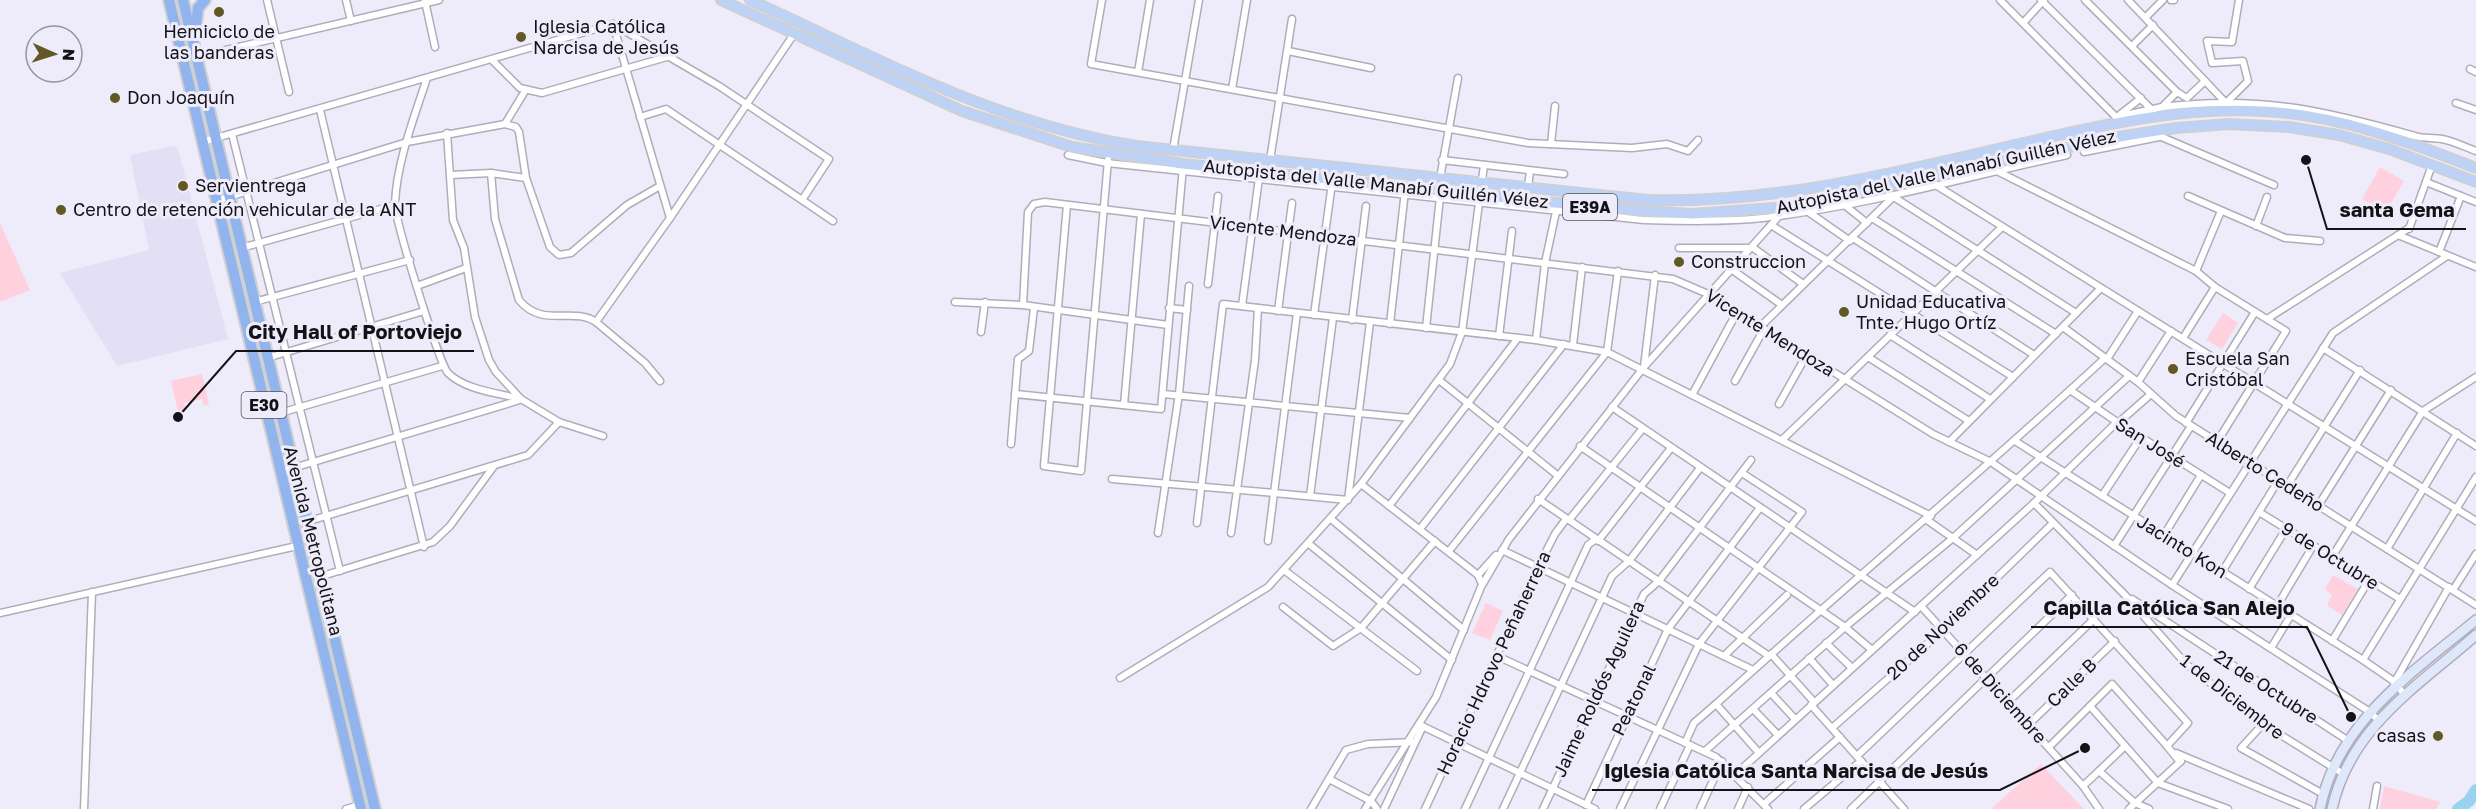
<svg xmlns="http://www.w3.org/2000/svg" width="2476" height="809" font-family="'Golos Text',sans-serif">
<rect width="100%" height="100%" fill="#eeecfa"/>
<polygon fill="#e3dff4" points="174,146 178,149 228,339 117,366 60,273 149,250 130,155"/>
<g fill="#ffd1de">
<polygon points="2380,167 2404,181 2386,212 2362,199"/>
<polygon points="0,223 30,290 0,302"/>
<polygon points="2223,313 2238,323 2222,349 2206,340"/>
<polygon points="202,374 209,404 203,406 202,399 184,403 186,410 178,412 171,381"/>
<polygon points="2333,575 2358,589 2342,615 2327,605 2332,595 2325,589"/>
<polygon points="1486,603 1503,611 1490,640 1472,633"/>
<polygon points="2041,764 2084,809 1991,809"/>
<polygon points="2384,786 2440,802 2436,809 2380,809"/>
</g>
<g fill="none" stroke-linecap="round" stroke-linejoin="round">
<polyline stroke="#99d3ed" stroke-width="12" points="2458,809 2469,801 2476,790"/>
<g stroke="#b0adbb" stroke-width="9">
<g id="street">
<polyline points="267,0 289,92"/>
<polyline points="346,0 351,21"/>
<polyline points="1102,0 1091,64 1528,143 1632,148 1667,144 1688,151 1698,140"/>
<polyline points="2000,0 2116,117 2162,107 2177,92"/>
<polyline points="2041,0 2153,111"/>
<polyline points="2085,0 2177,92 2187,98 2205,81"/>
<polyline points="2128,0 2227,104"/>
<polyline points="2171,0 2174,0"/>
<polyline points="425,1 435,47"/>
<polyline points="2146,17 2163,0"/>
<polyline points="2023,23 2044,0"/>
<polyline points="613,24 670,218 794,34"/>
<polyline points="2132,46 2153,25"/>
<polyline points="1288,51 1371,68"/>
<polyline points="196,57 439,0"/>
<polyline points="492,60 520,88 542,93 670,56"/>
<polyline points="2470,69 2476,72"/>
<polyline points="1138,72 1150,0"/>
<path d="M 427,78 C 414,118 397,161 395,203 C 394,218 439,363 448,373 C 465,390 498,393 521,399"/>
<polyline points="1232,89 1247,0"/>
<polyline points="525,91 505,124 516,127 519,132 526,178"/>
<polyline points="2226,103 2248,81 2243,61 2212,63 2207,41 2232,42 2239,0"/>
<polyline points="2456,103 2476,110"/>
<path d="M 2162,107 C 2258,95 2323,110 2415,136 C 2424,139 2433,137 2442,139 C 2453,141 2465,147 2476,151"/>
<polyline points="320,110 424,547"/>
<polyline points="2118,116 2141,98"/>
<polyline points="2150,132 2274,185"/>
<polyline points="447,133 453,220 464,248 475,317 489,360 496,372 521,399 559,422 603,436"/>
<polyline points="232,134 340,571"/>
<polyline points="202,142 613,24 719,86 829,159 802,200 666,109 640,117"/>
<polyline points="1551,144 1555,106"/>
<polyline points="1173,150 1199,0"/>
<polyline points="2084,152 2159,137"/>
<path d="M 1068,155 L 1107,163 L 1644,220 C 1684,221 1723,222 1763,218 C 1865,206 1967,177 2067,155"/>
<polyline points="1270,160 1292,19"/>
<polyline points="1442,160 1564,174"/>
<polyline points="1923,166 1927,179 1934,184 2476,521"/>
<polyline points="1995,170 2196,271 2215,287 2286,331 2217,442"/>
<polyline points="451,175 491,173"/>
<polyline points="1440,178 1458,78"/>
<polyline points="2426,182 2476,202"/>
<polyline points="1528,187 1530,171"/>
<polyline points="1889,194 2076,313"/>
<polyline points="2188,196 2285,238 2320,241"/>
<polyline points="802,200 833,221"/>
<polyline points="216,201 407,142 505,124"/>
<polyline points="1842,203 1867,223"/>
<polyline points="1067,205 1044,466 1081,471 1108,160"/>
<polyline points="1807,211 1850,241"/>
<polyline points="1872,218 2056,334"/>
<polyline points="1771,225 2013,377"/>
<polyline points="2256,226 2267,197"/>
<polyline points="2409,229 2432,165"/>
<polyline points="2398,235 2476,267"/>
<polyline points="1853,238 2034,355"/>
<polyline points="1752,247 1803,284"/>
<polyline points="241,248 395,205"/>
<polyline points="1679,248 1751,248"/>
<polyline points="2439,252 2461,196"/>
<polyline points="1731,269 1782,305"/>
<polyline points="2196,271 2221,211"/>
<polyline points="1208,284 1218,196"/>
<polyline points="417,286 466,268"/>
<polyline points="254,302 410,260"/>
<polyline points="955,302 1023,305 1168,325"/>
<polyline points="1023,305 1028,212 1034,204 1045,202 1673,279 1708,294 1933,434 1991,462 2172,585 2370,712 2378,720"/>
<polyline points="1242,306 1259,178"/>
<polyline points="1169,308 1187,310"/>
<polyline points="1278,311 1292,203"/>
<polyline points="1297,313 1274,493 1348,500 1370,322"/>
<polyline points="1314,315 1332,183"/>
<polyline points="2267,319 2409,228"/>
<polyline points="1352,320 1366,206"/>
<path d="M 596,322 C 573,306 543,329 519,300 L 495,219 L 491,173 L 526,178 L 550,247 L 559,255 L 571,253 L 627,205 L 660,186"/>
<polyline points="1390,324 1405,191"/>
<polyline points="1760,327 1895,195"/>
<polyline points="2063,327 2138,382 2176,416 2476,605"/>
<polyline points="1426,328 1440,197"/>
<polyline points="981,332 985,302"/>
<polyline points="1890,335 1990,399"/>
<polyline points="1499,336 1512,231"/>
<polyline points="2183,338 2215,287"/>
<polyline points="1536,340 1545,263 1557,207"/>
<polyline points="1573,345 1582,267"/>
<polyline points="2323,348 2476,446"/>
<polyline points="1868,357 1969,421"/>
<polyline points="267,358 424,311"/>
<polyline points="2107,359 2138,311"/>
<polyline points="1644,367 1655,275"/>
<polyline points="1439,380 1557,475"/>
<polyline points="660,381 645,363 596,322 670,218"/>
<polyline points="1735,381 1764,329"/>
<polyline points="2138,382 2171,331"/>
<polyline points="2070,390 2117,422 2230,493"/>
<polyline points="1015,394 1161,409 1183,167"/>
<polyline points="1163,394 1410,418"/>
<polyline points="1692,395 1737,312"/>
<polyline points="1779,404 1806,356"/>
<polyline points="1124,405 1141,214"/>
<polyline points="1612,407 1915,612"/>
<polyline points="280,413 442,366"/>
<polyline points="2118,423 2151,394"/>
<polyline points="2186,423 2255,312"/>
<polyline points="1782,440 2002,227"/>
<polyline points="2015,441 2363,660 2395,682 2405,696"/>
<polyline points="1949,442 2101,288"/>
<polyline points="1011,444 1018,359 1029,351 1034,308"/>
<polyline points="1580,446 1845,627 1872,650"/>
<polyline points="280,472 520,400"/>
<polyline points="1112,479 1274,493 1268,541"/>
<polyline points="1361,484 1478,575 1482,584"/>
<polyline points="2287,486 2360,370"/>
<polyline points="1310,496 1333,318"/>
<polyline points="2102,496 2141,437"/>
<polyline points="1538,499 1769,656"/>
<polyline points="2034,503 2125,595 2186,664 2263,724 2342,773"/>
<polyline points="1389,506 1518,338"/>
<polyline points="2318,506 2391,390"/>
<polyline points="2259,512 2400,599"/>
<polyline points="1331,519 1464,630"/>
<polyline points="1569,520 1643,428"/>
<polyline points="1927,520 1977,555"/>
<polyline points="306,522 528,455 559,422"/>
<polyline points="1197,523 1223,304 1536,340 1607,352 1931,516"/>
<polyline points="1420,529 1564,344"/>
<polyline points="1158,533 1179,394 1189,286"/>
<polyline points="1231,533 1255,360 1258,308"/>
<polyline points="2164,535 2201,475"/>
<polyline points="1598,541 1671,448"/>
<polyline points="1309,544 1452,660"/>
<polyline points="2114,546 2191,426"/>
<polyline points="2387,549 2457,433"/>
<polyline points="1502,550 1753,670"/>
<polyline points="1449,551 1607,352 1618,271"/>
<polyline points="2332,557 2423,411 2476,377"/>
<polyline points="1284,570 1417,671"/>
<polyline points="2222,572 2278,481"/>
<polyline points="1478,575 1496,555"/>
<polyline points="319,577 433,542 450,526 494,466"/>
<polyline points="2172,585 2333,333 2447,256"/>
<polyline points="2249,589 2286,529"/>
<polyline points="2453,590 2476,554"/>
<polyline points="2132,599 2347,740"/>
<polyline points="1921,606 2083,786 2099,809"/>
<polyline points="2277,606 2313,546"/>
<polyline points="1283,607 1333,646 1361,628 1435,541"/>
<polyline points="0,613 297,546"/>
<polyline points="2332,641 2369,580"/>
<polyline points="1826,643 1852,668"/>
<polyline points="2271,648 2291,615"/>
<polyline points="1771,654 1814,702"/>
<polyline points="1497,656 1716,757 1768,809"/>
<polyline points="1724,656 1787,595"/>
<polyline points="1809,658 1833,685"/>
<polyline points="2363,660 2476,477"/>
<polyline points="1120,678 1268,587 1361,484 1450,364 1462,332 1484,165"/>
<polyline points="2394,683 2449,587"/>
<polyline points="1771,693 1795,719"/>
<polyline points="2008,702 2094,619"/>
<polyline points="1811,705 1904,809"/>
<polyline points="2090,706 2158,783 2228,809"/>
<polyline points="1753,709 1778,735"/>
<polyline points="2263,724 2241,748 2323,794"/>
<polyline points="1420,725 1595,809"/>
<polyline points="2028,725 2115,641"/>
<polyline points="1832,728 1943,630 2053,523"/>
<polyline points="1685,743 1694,723 1716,704"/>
<polyline points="2049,747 2112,684 2168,747"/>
<polyline points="1705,751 1845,627 1953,538 2129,376"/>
<path d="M 1759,753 L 1716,704 C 1844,587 1978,476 2105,358"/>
<polyline points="2176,753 2309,809"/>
<polyline points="1857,756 2050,572 2188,723 2167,746 2180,762"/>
<polyline points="2099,771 2125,746"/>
<polyline points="1736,774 2034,503 2117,422"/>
<polyline points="1329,779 1371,801 1377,809"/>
<polyline points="2083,786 2099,771 2135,803 2149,809"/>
<polyline points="1764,804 1840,737"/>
<polyline points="1586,805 1668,629 1759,509"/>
<polyline points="84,809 92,592"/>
<polyline points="346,809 360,805"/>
<polyline points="1311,809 1346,750 1368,744 1415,742"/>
<polyline points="1365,809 1436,697 1481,587 1509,539 1644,367 1779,216"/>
<polyline points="1384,809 1422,728"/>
<polyline points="1425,809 1538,567 1555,534 1566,519"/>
<polyline points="1465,809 1588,545 1596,539"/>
<polyline points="1503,809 1612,576 1629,561 1700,468"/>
<polyline points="1543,809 1644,594 1659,581 1751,460"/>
<polyline points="1620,809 1699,644 1802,512 1742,473"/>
<polyline points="1660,809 1690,745"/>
<polyline points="1700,809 1722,761"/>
<polyline points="1738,809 1748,787"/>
<polyline points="1804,809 1861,761"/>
<polyline points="1851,809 2072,595"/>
<polyline points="2129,809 2181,761"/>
<polyline points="2373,809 2377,786"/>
</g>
</g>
<g stroke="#b0adbb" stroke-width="12">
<g id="secondary">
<path d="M 2320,809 C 2337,722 2412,673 2476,620"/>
<path d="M 2332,809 C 2350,727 2417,687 2476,635"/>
</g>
</g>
<g stroke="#d0d0d1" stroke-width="12">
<g id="primary">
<polyline points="721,0 962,111 1072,147 1183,164 1604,208 1692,214 1786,207 2118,137 2176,128 2229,124 2289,127 2339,135 2389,149 2476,182"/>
<path d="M 750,0 C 880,59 993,123 1136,146 L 1648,200 C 1775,204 1897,172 2019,144 C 2099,126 2179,106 2262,111 C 2337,114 2407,141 2476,168"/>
</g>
</g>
<g stroke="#d0d0d1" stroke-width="14">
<g id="highway">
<polyline points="169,0 361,809"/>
<polyline points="183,0 375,809"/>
<polyline points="195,33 198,8 205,0"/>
</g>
</g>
<use href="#street" stroke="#fff" stroke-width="6"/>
<use href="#secondary" stroke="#dee8fa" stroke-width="9"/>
<use href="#primary" stroke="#bdd2f5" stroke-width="9"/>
<use href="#highway" stroke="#91b4ef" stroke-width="10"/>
</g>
<g fill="#625824" stroke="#eeecfa" stroke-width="2">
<circle cx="219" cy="12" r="6"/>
<circle cx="521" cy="37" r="6"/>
<circle cx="115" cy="98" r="6"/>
<circle cx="183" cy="186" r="6"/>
<circle cx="61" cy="210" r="6"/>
<circle cx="1679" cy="262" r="6"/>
<circle cx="1844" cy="312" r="6"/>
<circle cx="2173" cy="369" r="6"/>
<circle cx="2438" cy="736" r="6"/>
</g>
<g text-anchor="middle" stroke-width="6" stroke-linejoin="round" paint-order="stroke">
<g fill="#eeecfa" stroke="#55535b" stroke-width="1.5">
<rect x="1563" y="194" width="54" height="26" rx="4.5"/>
<rect x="241.5" y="392" width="45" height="26" rx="4.5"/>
</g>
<g font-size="16" font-weight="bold" fill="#131217">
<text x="1590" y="213">E39A</text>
<text x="264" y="411">E30</text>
</g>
<g font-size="18" fill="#131217" stroke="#eeecfa" text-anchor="start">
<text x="533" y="33">Iglesia Católica<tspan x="533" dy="21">Narcisa de Jesús</tspan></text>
<text x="219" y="38" text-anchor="middle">Hemiciclo de<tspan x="219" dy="21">las banderas</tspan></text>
<text x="127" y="104">Don Joaquín</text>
<text x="195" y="192">Servientrega</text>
<text x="73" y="216">Centro de retención vehicular de la ANT</text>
<text x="1691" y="268">Construccion</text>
<text x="1856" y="308">Unidad Educativa<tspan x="1856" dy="21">Tnte. Hugo Ortíz</tspan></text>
<text x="2185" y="365">Escuela San<tspan x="2185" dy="21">Cristóbal</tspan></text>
<text x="2426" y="742" text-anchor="end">casas</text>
</g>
<g font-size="18" fill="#131217" stroke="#eeecfa">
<text transform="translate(1946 172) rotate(-12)" y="6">Autopista del Valle Manabí Guillén Vélez</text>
<text transform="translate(1376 184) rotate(6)" y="6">Autopista del Valle Manabí Guillén Vélez</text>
<text transform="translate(1283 231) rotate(7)" y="6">Vicente Mendoza</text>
<text transform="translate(1770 333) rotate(32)" y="6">Vicente Mendoza</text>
<text transform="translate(2150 443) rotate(32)" y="6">San José</text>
<text transform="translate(2265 472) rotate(32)" y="6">Alberto Cedeño</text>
<text transform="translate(313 541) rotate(76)" y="6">Avenida Metropolitana</text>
<text transform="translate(2182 547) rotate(32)" y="6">Jacinto Kon</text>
<text transform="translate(2330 556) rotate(32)" y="6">9 de Octubre</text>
<text transform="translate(1943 627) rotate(-43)" y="6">20 de Noviembre</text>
<text transform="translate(1494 663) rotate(-65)" y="6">Horacio Hdrovo Peñaherrera</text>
<text transform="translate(2072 683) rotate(-44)" y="6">Calle B</text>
<text transform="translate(2266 687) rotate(33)" y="6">21 de Octubre</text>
<text transform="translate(1599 689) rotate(-65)" y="6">Jaime Roldós Aguilera</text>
<text transform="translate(2000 693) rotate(48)" y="6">6 de Diciembre</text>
<text transform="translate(2232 697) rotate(38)" y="6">1 de Diciembre</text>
<text transform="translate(1634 700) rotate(-64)" y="6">Peatonal</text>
</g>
</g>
<path fill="none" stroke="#131217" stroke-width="2" d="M2306 160L2327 229H2466M178 417L236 351H474M2351 717L2307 627H2031M2085 748L2000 790H1592"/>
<g fill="#131217" stroke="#eeecfa" stroke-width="2">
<circle cx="2306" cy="160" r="6"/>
<circle cx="178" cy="417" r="6"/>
<circle cx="2351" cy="717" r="6"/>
<circle cx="2085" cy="748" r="6"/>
</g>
<g font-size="20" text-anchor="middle" font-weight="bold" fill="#131217" stroke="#eeecfa" stroke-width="6" stroke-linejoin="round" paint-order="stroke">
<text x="2397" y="217">santa Gema</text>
<text x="355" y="339">City Hall of Portoviejo</text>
<text x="2169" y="615">Capilla Católica San Alejo</text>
<text x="1796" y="778">Iglesia Católica Santa Narcisa de Jesús</text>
</g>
<g transform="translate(54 54) rotate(93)"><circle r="28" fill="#eeecfa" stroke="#96959f" stroke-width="1.5"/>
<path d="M0-4.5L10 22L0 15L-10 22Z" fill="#625824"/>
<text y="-9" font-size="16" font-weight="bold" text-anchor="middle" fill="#131217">N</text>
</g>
</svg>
